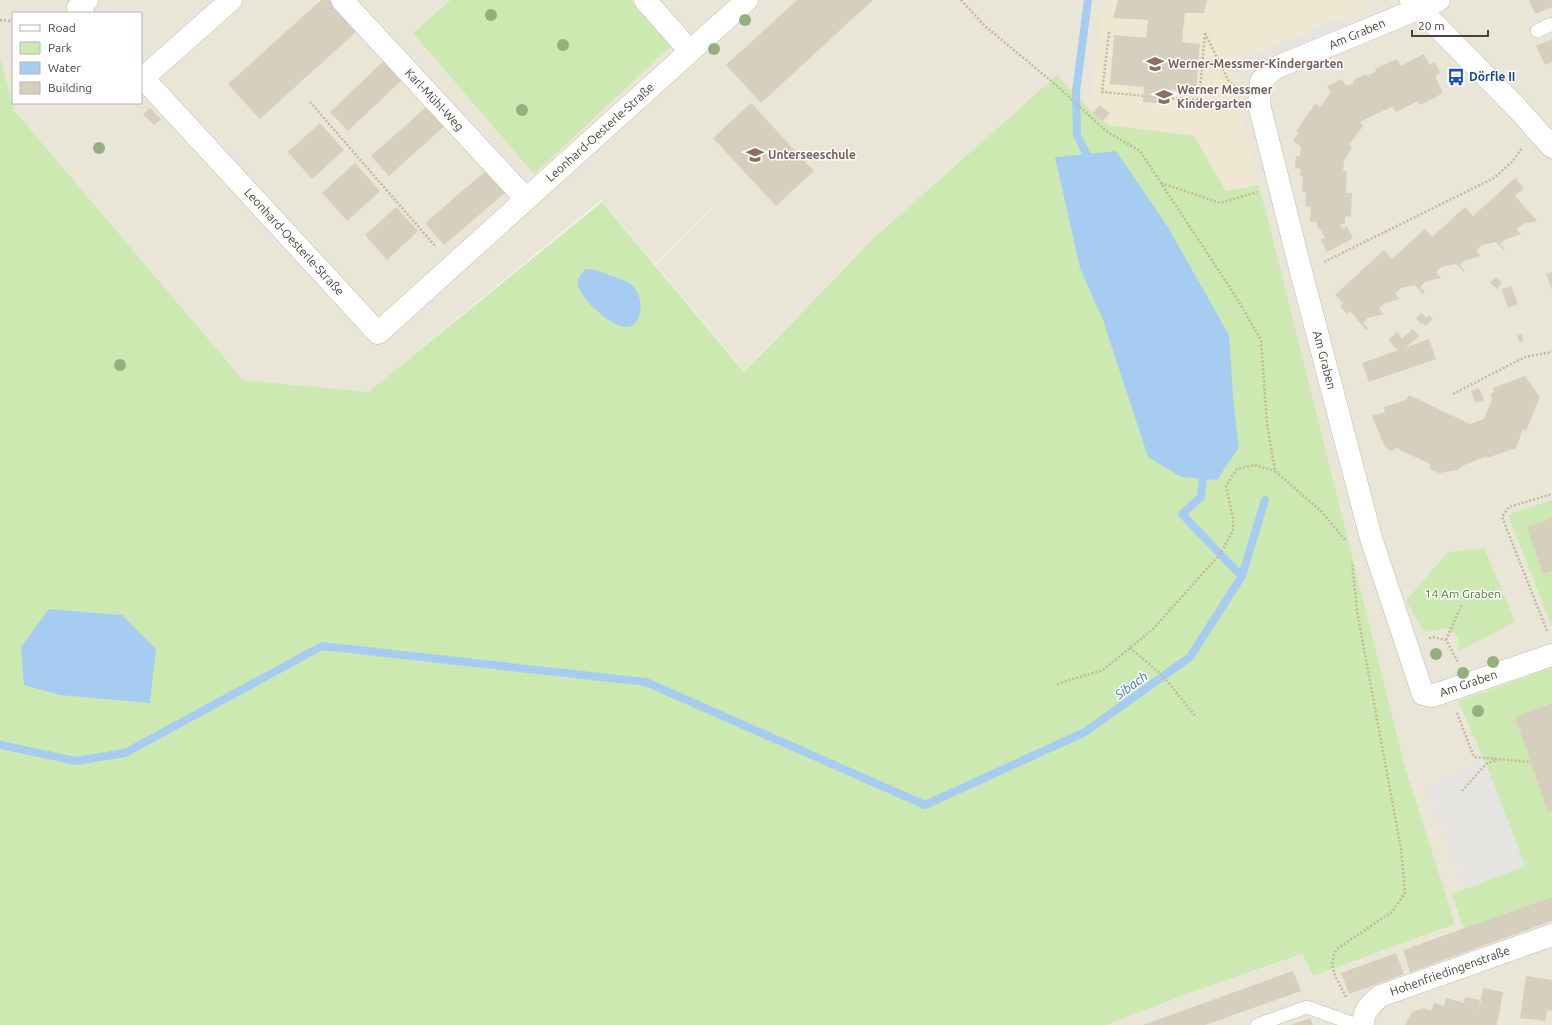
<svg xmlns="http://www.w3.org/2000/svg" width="1552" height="1025" font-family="Ubuntu,sans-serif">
<rect width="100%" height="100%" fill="#f5f2e9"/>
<path fill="#e9e5d7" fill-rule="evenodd" d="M 0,0 L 1552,0 L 1552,1025 L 1106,1025 L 1200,989 L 1304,954 L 1313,976 L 1455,924 L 1404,763 L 1259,186 L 1226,191 L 1194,136 L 1109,125 L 1089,109 L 1057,75 L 874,238 L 744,371 L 656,265 L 743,177 L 655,264 L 601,200 L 368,392 L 243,380 L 14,110 L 0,57 ZM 13,13 L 141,13 L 141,103 L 13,103 Z"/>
<polygon fill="#eee8d3" points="1103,0 1366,0 1370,6 1229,64 1259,185 1226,191 1194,136 1109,125 1089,109"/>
<g fill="#cce9b2">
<polygon points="451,0 630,0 672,45 534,174 413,33"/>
<polygon points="0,57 14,110 243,380 368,392 602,202 744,372 874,238 1057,75 1089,109 1109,125 1194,136 1226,191 1259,185 1404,763 1455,924 1313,976 1303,954 1200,989 1106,1025 0,1025"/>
<polygon points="1552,500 1552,624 1551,624 1508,515"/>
<polygon points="1484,548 1515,622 1459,651 1458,637 1447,628 1424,632 1406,601 1448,552"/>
<polygon points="1552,668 1552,897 1464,929 1452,894 1525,866 1485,761 1458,701"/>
</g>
<g fill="#e6e4e1">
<polygon points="1338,19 1359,30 1248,77 1230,66"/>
<polygon points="1485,761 1525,866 1465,889 1426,787"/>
</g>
<g fill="#a6cdf1">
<polygon points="1116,151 1166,224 1229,335 1234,408 1239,447 1217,480 1181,477 1148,457 1103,320 1080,268 1055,157"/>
<path d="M 586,269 C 595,269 603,272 612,276 C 618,278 625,280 629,283 C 642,292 644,310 636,322 C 623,341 581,300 578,285 C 577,278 581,274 586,269 Z"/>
<polygon points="49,609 122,615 156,649 150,703 60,695 24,685 21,647"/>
</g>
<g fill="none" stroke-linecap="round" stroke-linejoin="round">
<g stroke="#a6cdf1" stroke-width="8">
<polyline points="1088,0 1076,92 1077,135 1091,163"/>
<polyline points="1204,469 1201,497 1182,514 1220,554 1242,576"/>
<polyline points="0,745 76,761 125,753 322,646 646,682 925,805 1085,732 1190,657 1242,576 1265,500"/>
</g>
</g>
<g fill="#d7cfbe">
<polygon points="321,0 329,0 358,30 260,119 228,84"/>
<polygon points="797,0 873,0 761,103 726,65"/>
<polygon points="1118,0 1207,0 1204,13 1185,13 1182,42 1200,44 1196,92 1161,89 1160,103 1143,102 1144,87 1110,84 1114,35 1146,38 1148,20 1113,18"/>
<polygon points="1529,0 1552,0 1552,7 1535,14"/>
<polygon points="1552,39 1552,62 1545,65 1536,46"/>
<polygon points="1424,54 1430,65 1435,62 1440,73 1435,76 1443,93 1420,105 1418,101 1396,112 1393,106 1360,122 1363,126 1349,145 1352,148 1344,161 1343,171 1347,171 1346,193 1352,193 1351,217 1345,216 1345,224 1340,224 1342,229 1347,226 1353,238 1327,252 1321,239 1325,238 1322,232 1317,226 1317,222 1310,222 1311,207 1305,206 1306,192 1302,192 1303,176 1300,176 1301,169 1295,168 1296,156 1300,156 1301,147 1293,141 1299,132 1296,131 1315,104 1320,107 1331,92 1327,86 1342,79 1346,86 1354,83 1353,80 1366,74 1367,76 1376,72 1375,69 1397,59 1401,66"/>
<polygon points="389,56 407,75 348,131 330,112"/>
<polygon points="432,102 449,122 389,176 371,156"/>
<polygon points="751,103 814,171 776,206 713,138"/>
<polygon points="1099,105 1110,113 1103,121 1093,113"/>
<polygon points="150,108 161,119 154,125 143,114"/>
<polygon points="320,123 344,150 312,179 288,152"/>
<polygon points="355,163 380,191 347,221 322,193"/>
<polygon points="488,169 507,191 444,245 425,223"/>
<polygon points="1515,178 1524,188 1515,196 1537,221 1523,224 1516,229 1521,234 1506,239 1500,244 1505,249 1504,250 1496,242 1482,245 1476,251 1481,256 1466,260 1460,265 1465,271 1464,272 1456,264 1442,267 1436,272 1441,278 1425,282 1420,287 1425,292 1423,294 1415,285 1401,288 1395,293 1400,299 1385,303 1379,308 1384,314 1368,318 1363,323 1368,328 1366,330 1350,311 1347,314 1340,306 1343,303 1335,295 1384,250 1392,259 1425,229 1432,237 1465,207 1473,216"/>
<polygon points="396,207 418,231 387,260 365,235"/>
<polygon points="1552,272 1552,290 1546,274"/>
<polygon points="1496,277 1502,283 1497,289 1490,283"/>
<polygon points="1511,286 1518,304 1508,308 1502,289"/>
<polygon points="1422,313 1426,318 1429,315 1433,319 1426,326 1423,323 1421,324 1416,318"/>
<polygon points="1413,329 1419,336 1405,348 1429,339 1436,359 1369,382 1362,363 1398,350 1388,340 1397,332 1402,339"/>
<polygon points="1521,334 1524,341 1520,343 1517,336"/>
<polygon points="1525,376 1540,397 1526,431 1523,429 1516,448 1487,458 1487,456 1462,466 1457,470 1439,473 1430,469 1430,464 1396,448 1392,451 1385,447 1372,416 1385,412 1384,407 1406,400 1409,395 1470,424 1484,419 1492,399 1490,394 1494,392 1493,388"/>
<polygon points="1479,388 1484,400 1475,403 1471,391"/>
<polygon points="1552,518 1552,571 1543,574 1527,527"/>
<polygon points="1552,703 1552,811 1548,812 1515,717"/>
<polygon points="1552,897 1552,921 1410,972 1403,950"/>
<polygon points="1396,953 1404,974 1349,994 1341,973"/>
<polygon points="1293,971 1301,991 1205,1025 1143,1025"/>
<polygon points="1526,976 1552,980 1552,1011 1547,1010 1545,1021 1520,1018"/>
<polygon points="1483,988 1503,992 1497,1025 1405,1025 1412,1012 1424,1008 1431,1011 1434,1003 1444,1006 1446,998 1464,1003 1465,997 1480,1000 1479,1011"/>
<polygon points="1310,1018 1313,1025 1291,1025"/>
</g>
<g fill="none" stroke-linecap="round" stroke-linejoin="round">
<g stroke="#c1bbac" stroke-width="14">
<g id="lane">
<polyline points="1537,31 1552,24"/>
<polyline points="1257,1025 1307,1007 1357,1025"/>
</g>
</g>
<g stroke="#c1bbac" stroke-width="23">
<g id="street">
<path id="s1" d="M 342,0 L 526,199"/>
<polyline points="645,0 690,51"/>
<polyline points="1411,0 1517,108 1552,147"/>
<path id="s2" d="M 1439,0 L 1275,68 L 1261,81 L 1259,104 L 1297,256 L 1371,538 L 1423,694 L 1432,696 L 1552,655"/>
<polyline points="83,13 78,8 87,0"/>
<polyline points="141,76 143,78 231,0"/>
<path id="s3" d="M 143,78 L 378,333 L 747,0"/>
<path id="s4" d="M 1363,1025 C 1364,1009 1369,1007 1380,996 L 1552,935"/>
</g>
</g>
<g stroke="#c3b89d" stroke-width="2.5" stroke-dasharray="2 2" stroke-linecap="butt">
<polyline points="961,0 985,26 1056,85 1106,131 1140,151 1236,297 1261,340 1267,424 1275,471 1322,512 1346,541"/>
<polyline points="0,20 13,21"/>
<polyline points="1109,32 1102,92 1144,96"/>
<polyline points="1205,33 1228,80 1235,86 1237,85"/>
<polyline points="1160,98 1199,100 1205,33"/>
<polyline points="310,102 436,247"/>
<polyline points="1161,183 1220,203 1257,192"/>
<polyline points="1324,262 1494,178 1512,162 1522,148"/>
<polyline points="1453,394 1525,357 1552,352"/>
<polyline points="1547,631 1502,517 1509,507 1552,494"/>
<polyline points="1429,638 1433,637 1446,640 1458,662"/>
<polyline points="1446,640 1462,604"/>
<polyline points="1130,648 1163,676 1196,717"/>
<polyline points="1057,684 1103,670 1152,630 1220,554 1233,531 1233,518 1226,486 1237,469 1254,465 1275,471"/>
<polyline points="1457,713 1474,757 1531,762"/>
<polyline points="1462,791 1486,764 1496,760"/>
<path d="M 1346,997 C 1338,980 1325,965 1338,948 L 1392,912 L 1405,893 L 1401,849 L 1357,611 L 1352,562"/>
</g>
<use href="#lane" stroke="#fff" stroke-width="13"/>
<use href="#street" stroke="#fff" stroke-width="22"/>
</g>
<g fill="#93b17f">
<circle cx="491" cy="15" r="6"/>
<circle cx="745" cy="20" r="6"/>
<circle cx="563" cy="45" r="6"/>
<circle cx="714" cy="49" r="6"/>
<circle cx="522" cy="110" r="6"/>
<circle cx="99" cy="148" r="6"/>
<circle cx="120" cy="365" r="6"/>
<circle cx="1436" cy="654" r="6"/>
<circle cx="1493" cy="662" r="6"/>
<circle cx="1463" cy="673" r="6"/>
<circle cx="1478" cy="711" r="6"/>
</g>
<defs>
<g id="school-bare" transform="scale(1.38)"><path d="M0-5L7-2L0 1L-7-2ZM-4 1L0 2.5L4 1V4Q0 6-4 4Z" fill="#8d6e63" stroke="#fff" stroke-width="2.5" paint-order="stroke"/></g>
<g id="bus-bare" transform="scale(1.38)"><path d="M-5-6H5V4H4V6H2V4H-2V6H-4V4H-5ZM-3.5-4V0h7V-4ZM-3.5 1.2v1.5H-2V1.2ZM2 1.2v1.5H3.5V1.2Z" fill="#1a4fb4" stroke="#fff" stroke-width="2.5" paint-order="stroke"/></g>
</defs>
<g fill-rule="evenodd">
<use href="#school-bare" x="1155" y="64"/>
<use href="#bus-bare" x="1456" y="77"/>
<use href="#school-bare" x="1164" y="97"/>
<use href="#school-bare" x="755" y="155"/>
</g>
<g text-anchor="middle" stroke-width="3" stroke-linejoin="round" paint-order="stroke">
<g font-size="12" fill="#494337" stroke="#fff">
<text transform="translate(1357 34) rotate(-23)" y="4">Am Graben</text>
<text dy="4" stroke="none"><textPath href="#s1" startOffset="136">Karl-Mühl-Weg</textPath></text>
<text dy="4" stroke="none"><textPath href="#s3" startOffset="646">Leonhard-Oesterle-Straße</textPath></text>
<text dy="4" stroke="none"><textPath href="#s3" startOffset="223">Leonhard-Oesterle-Straße</textPath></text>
<text dy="4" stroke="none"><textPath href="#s2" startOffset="484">Am Graben</textPath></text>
<text dy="4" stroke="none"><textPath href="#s2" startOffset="880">Am Graben</textPath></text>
<text dy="4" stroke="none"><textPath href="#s4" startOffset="109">Hohenfriedingenstraße</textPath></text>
</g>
<g font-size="12" font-weight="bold" fill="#785e54" stroke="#fff" text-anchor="start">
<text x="1168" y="68">Werner-Messmer-Kindergarten</text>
<text x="1177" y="94">Werner Messmer<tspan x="1177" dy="14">Kindergarten</tspan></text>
<text x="768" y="159">Unterseeschule</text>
</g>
<g font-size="12" font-weight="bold" fill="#164399" stroke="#fff" text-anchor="start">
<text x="1469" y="81">Dörfle II</text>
</g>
<g font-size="12" fill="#427c29" stroke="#fff">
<text x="1463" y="598">14 Am Graben</text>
</g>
<g font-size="13" font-style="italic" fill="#2e73b7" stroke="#fff">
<text transform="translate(1131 685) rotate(-36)" y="5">Sibach</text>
</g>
</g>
<rect x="12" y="12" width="130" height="92" fill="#ffffff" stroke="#b6b4af"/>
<rect x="20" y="25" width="20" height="6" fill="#ffffff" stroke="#b6b4af"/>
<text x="48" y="32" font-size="12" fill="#494337">Road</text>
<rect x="20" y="42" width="20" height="12" fill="#cce9b2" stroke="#b6b4af"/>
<text x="48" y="52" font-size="12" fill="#494337">Park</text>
<rect x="20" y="62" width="20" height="12" fill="#a6cdf1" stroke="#b6b4af"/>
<text x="48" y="72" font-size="12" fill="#494337">Water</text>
<rect x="20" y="82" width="20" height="12" fill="#d7cfbe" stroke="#b6b4af"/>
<text x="48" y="92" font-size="12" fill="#494337">Building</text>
<path d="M1412 30v6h76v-6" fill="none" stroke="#494337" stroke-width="2"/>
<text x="1418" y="30" font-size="12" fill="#494337" stroke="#ffffff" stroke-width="3" paint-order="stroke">20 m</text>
</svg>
